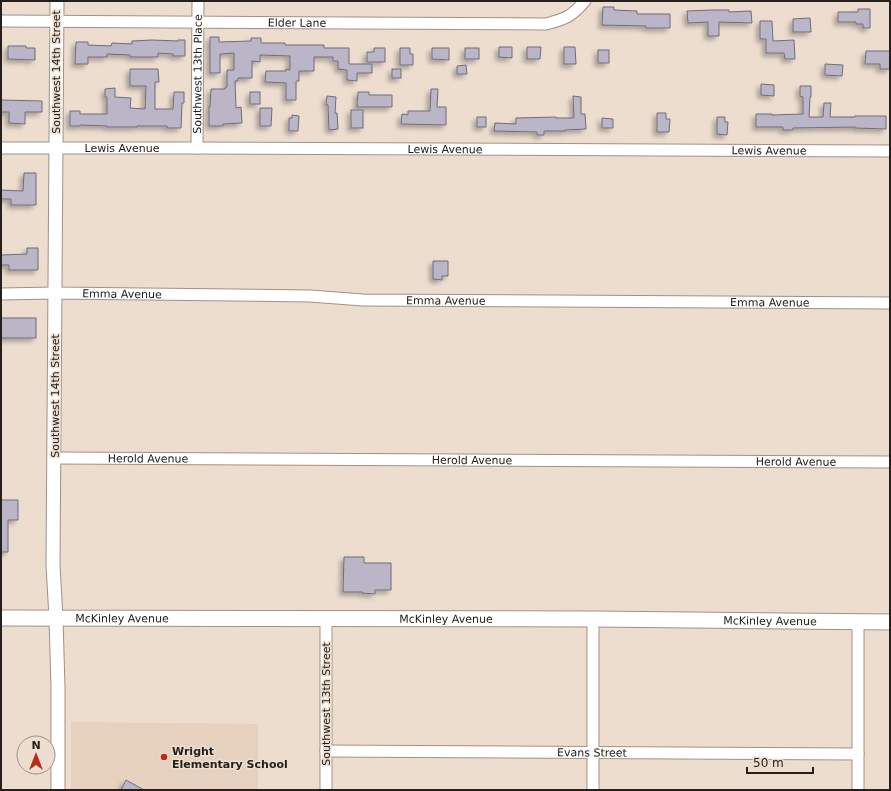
<svg xmlns="http://www.w3.org/2000/svg" width="891" height="791" font-family="'DejaVu Sans',sans-serif">
<defs>
<filter id="shadow"><feDropShadow dx="-3.5" dy="3.5" stdDeviation="2" flood-color="#0004"/></filter>
</defs>
<rect width="100%" height="100%" fill="#ecddcf"/>
<polygon fill="#e5d1be" points="71,722 258,724 258,790 71,790"/>
<g fill="#bab6c7" stroke="#706c7c" filter="url(#shadow)">
<polygon points="603,7 614,7 614,10 637,11 637,14 670,14 670,28 646,28 646,26 602,25"/>
<polygon points="858,9 870,9 870,28 863,28 863,24 856,24 856,22 838,22 838,12 858,12"/>
<polygon points="712,10 729,10 729,12 751,11 752,23 719,22 719,36 708,36 708,22 688,23 687,11"/>
<polygon points="810,18 811,32 793,32 793,19"/>
<polygon points="760,21 772,21 773,41 794,40 795,59 785,59 784,53 766,53 766,39 760,39"/>
<polygon points="210,37 219,37 219,42 251,41 251,38 261,38 261,43 285,43 285,45 324,45 324,48 349,48 349,64 372,64 372,73 357,73 357,81 347,80 347,70 338,69 338,61 333,61 333,57 314,57 314,71 299,71 299,81 296,81 296,100 286,100 286,83 265,82 266,71 286,71 286,69 290,70 290,56 260,55 260,62 252,61 252,78 238,78 238,81 235,81 236,108 241,107 242,123 223,124 223,126 209,126 209,107 210,107 211,89 225,89 225,88 227,87 227,70 234,70 234,53 220,54 220,73 210,73"/>
<polygon points="152,40 178,41 178,40 185,40 185,56 173,56 173,54 158,53 158,57 130,57 130,55 107,54 107,57 88,57 88,64 75,64 76,42 88,42 88,45 111,46 112,43 132,44 132,41"/>
<polygon points="8,46 26,46 26,48 35,48 35,60 8,59"/>
<polygon points="499,47 512,47 512,58 499,57"/>
<polygon points="527,47 541,47 540,59 527,59"/>
<polygon points="564,47 575,47 576,64 564,64"/>
<polygon points="374,48 385,48 385,62 367,62 367,52 374,52"/>
<polygon points="400,48 410,48 410,54 413,54 413,65 400,65"/>
<polygon points="432,48 449,48 449,60 432,59"/>
<rect x="465" y="48" width="14" height="11"/>
<rect x="598" y="50" width="11" height="13"/>
<polygon points="866,51 890,51 890,69 880,69 880,64 865,64"/>
<polygon points="825,64 843,65 842,76 825,75"/>
<polygon points="466,65 467,74 457,74 457,66"/>
<polygon points="130,69 158,69 159,82 155,82 155,109 173,109 174,92 184,92 184,103 182,103 181,128 167,128 167,126 137,126 137,127 107,127 107,126 80,125 80,126 70,126 70,111 80,111 80,114 107,114 107,97 105,97 105,89 115,88 115,97 131,98 130,108 145,109 146,86 130,86"/>
<rect x="392" y="69" width="9" height="9"/>
<polygon points="761,84 774,85 774,96 761,95"/>
<polygon points="800,86 811,86 811,97 810,97 809,117 823,117 824,103 831,103 830,117 855,117 855,116 886,116 886,129 855,128 855,127 793,128 793,130 783,130 783,127 756,127 756,114 772,114 772,115 803,114 803,97 800,96"/>
<polygon points="431,89 438,89 437,107 446,107 446,125 401,124 402,114 408,115 408,111 430,111"/>
<rect x="250" y="92" width="10" height="12"/>
<polygon points="358,92 369,92 369,95 392,95 392,107 357,107"/>
<polygon points="327,96 336,97 335,113 337,113 338,129 329,130 328,105 326,105"/>
<polygon points="573,96 581,97 581,114 585,114 586,129 565,130 565,131 544,131 544,135 537,135 537,132 494,131 495,123 516,124 516,118 556,117 556,118 574,118"/>
<polygon points="1,100 42,101 42,112 25,112 25,124 9,123 9,112 1,112"/>
<polygon points="260,108 272,108 271,126 260,126"/>
<rect x="351" y="110" width="12" height="18"/>
<polygon points="657,113 666,113 666,119 670,119 669,132 657,132"/>
<polygon points="292,115 299,116 298,131 289,131 289,118 292,118"/>
<rect x="477" y="117" width="9" height="10"/>
<polygon points="717,117 725,117 725,122 728,122 727,135 717,134"/>
<polygon points="602,118 613,119 613,128 602,128"/>
<polygon points="24,173 36,173 36,205 11,205 11,199 1,199 1,190 23,191"/>
<polygon points="27,248 38,248 38,270 9,270 9,265 1,265 1,255 27,254"/>
<polygon points="433,261 448,261 448,276 442,276 442,280 433,279"/>
<rect x="1" y="318" width="35" height="20"/>
<polygon points="1,500 18,500 18,520 8,520 8,552 1,552"/>
<polygon points="344,557 364,557 364,563 391,563 391,590 375,590 375,594 362,593 362,592 343,592"/>
<polygon points="126,780 144,790 121,790"/>
</g>
<g fill="none" stroke-linecap="round" stroke-linejoin="round">
<g stroke="#9f9285" stroke-width="13">
<g id="minor">
<path id="s1" d="M 1,21 L 546,24 C 566,19 572,16 585,1"/>
<path id="s2" d="M 1,148 L 197,148 L 890,151"/>
<path id="s3" d="M 197,148 L 198,1"/>
<path id="s4" d="M 1,294 L 55,293 L 310,296 L 363,300 L 890,303"/>
<path id="s5" d="M 54,458 L 890,462"/>
<polyline points="326,619 326,790"/>
<polyline points="593,619 593,790"/>
<polyline points="858,622 858,790"/>
<path id="s6" d="M 326,751 L 858,754"/>
</g>
</g>
<g stroke="#9f9285" stroke-width="15">
<polyline id="tertiary" points="57,1 53,565 56,618 58,688 58,790"/>
</g>
<g stroke="#9f9285" stroke-width="17">
<g id="secondary">
<path id="s7" d="M 1,618 L 593,619 L 890,622"/>
</g>
</g>
<use href="#minor" stroke="#fff" stroke-width="11"/>
<use href="#tertiary" stroke="#fff" stroke-width="13"/>
<use href="#secondary" stroke="#fff" stroke-width="15"/>
</g>
<circle fill="#b92c1b" stroke="#ecddcf" stroke-width="1.5" cx="164" cy="757" r="4"/>
<g text-anchor="middle" stroke-width="3" stroke-linejoin="round" paint-order="stroke">
<g font-size="11" fill="#25201b" stroke="#ecddcf">
<text dy="4" stroke="none"><textPath href="#s1" startOffset="296">Elder Lane</textPath></text>
<text transform="translate(56 72) rotate(-90)" y="4">Southwest 14th Street</text>
<text dy="4" stroke="none"><textPath href="#s3" startOffset="74">Southwest 13th Place</textPath></text>
<text dy="4" stroke="none"><textPath href="#s2" startOffset="121">Lewis Avenue</textPath></text>
<text dy="4" stroke="none"><textPath href="#s2" startOffset="444">Lewis Avenue</textPath></text>
<text dy="4" stroke="none"><textPath href="#s2" startOffset="768">Lewis Avenue</textPath></text>
<text dy="4" stroke="none"><textPath href="#s4" startOffset="121">Emma Avenue</textPath></text>
<text dy="4" stroke="none"><textPath href="#s4" startOffset="445">Emma Avenue</textPath></text>
<text dy="4" stroke="none"><textPath href="#s4" startOffset="769">Emma Avenue</textPath></text>
<text transform="translate(55 396) rotate(-90)" y="4">Southwest 14th Street</text>
<text dy="4" stroke="none"><textPath href="#s5" startOffset="94">Herold Avenue</textPath></text>
<text dy="4" stroke="none"><textPath href="#s5" startOffset="418">Herold Avenue</textPath></text>
<text dy="4" stroke="none"><textPath href="#s5" startOffset="742">Herold Avenue</textPath></text>
<text dy="4" stroke="none"><textPath href="#s7" startOffset="121">McKinley Avenue</textPath></text>
<text dy="4" stroke="none"><textPath href="#s7" startOffset="445">McKinley Avenue</textPath></text>
<text dy="4" stroke="none"><textPath href="#s7" startOffset="769">McKinley Avenue</textPath></text>
<text transform="translate(326 704) rotate(-90)" y="4">Southwest 13th Street</text>
<text dy="4" stroke="none"><textPath href="#s6" startOffset="266">Evans Street</textPath></text>
</g>
<g font-size="11" font-weight="bold" fill="#25201b" stroke="#ecddcf" text-anchor="start">
<text x="172" y="755">Wright<tspan x="172" dy="13">Elementary School</tspan></text>
</g>
</g>
<rect width="891" height="791" fill="none" stroke="#25201b" stroke-width="4"/>
<g transform="translate(36 755)"><circle r="19" fill="#ecddcf" stroke="#9c9187"/>
<path d="M0-3L7 15L0 10L-7 15Z" fill="#b92c1b"/>
<text y="-6" font-size="11" font-weight="bold" text-anchor="middle" fill="#25201b">N</text>
</g>
<path d="M747 767v6h66v-6" fill="none" stroke="#25201b" stroke-width="2"/>
<text x="753" y="767" font-size="12" fill="#25201b" stroke="#ecddcf" stroke-width="3" paint-order="stroke">50 m</text>
</svg>
